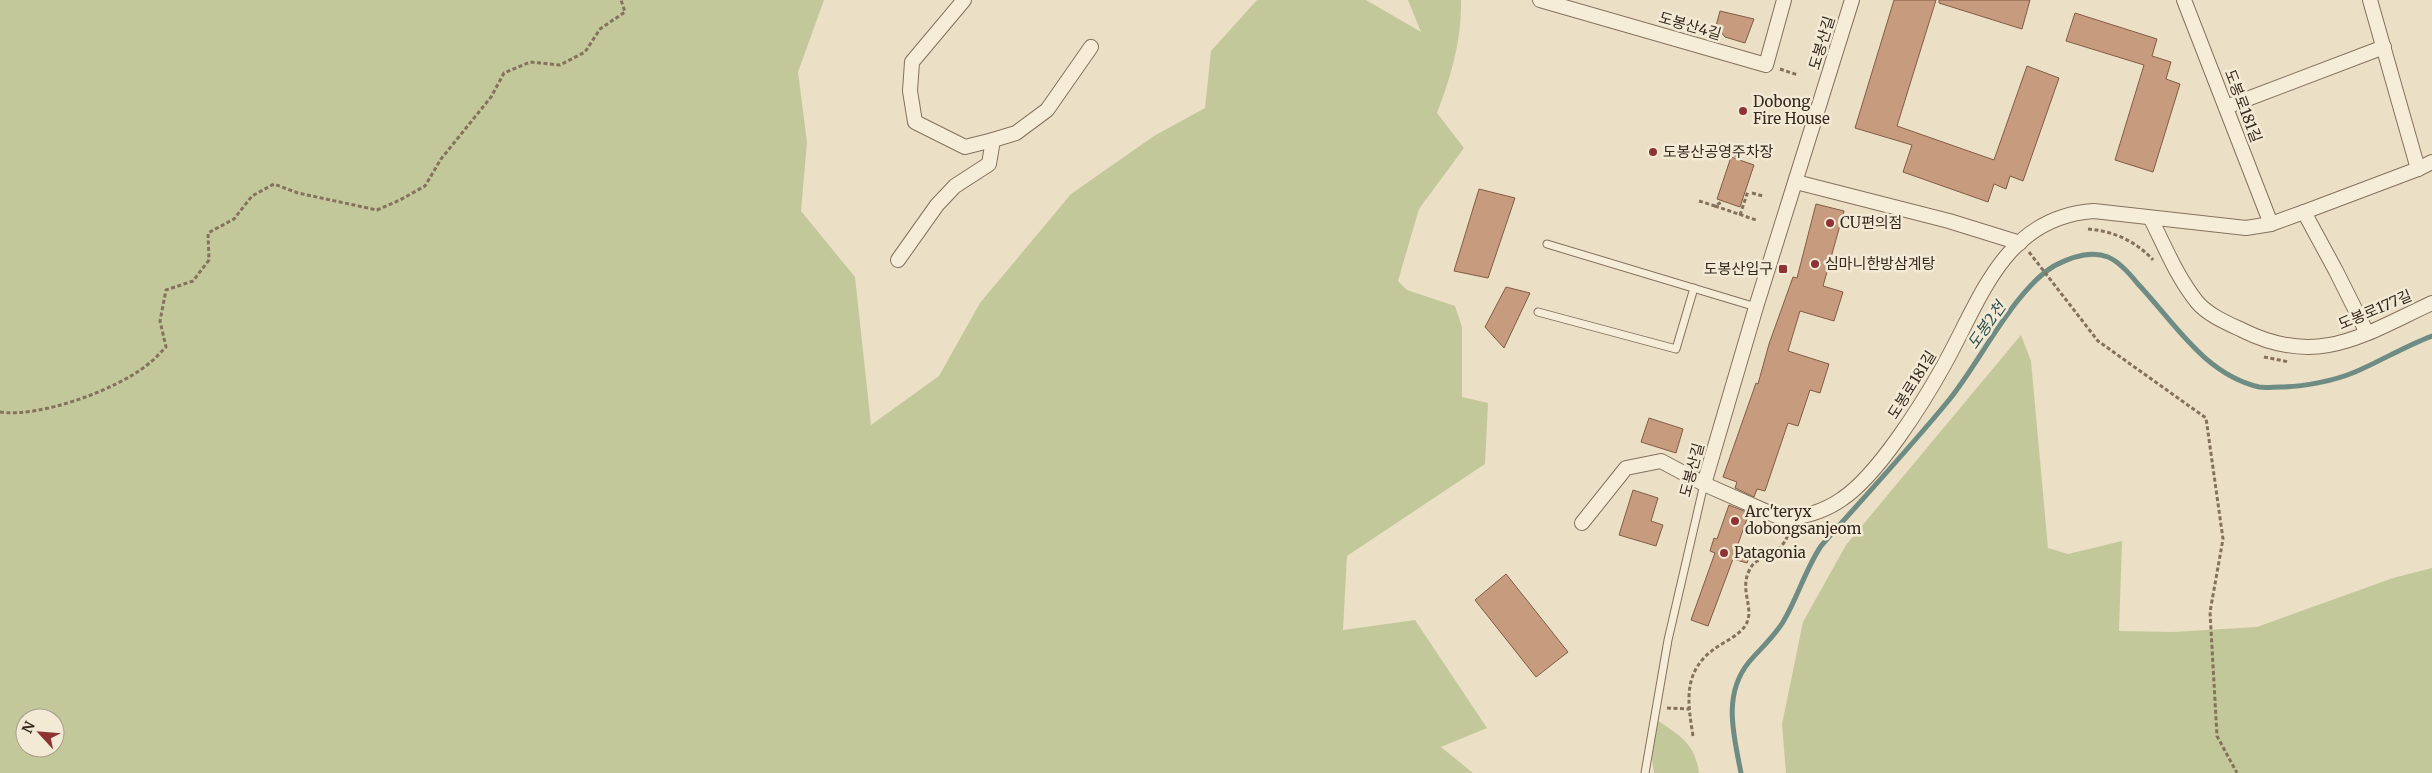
<svg xmlns="http://www.w3.org/2000/svg" width="2432" height="773" font-family="Merriweather,'Noto Sans KR',serif">
<rect width="100%" height="100%" fill="#ebdfc6"/>
<g fill="#c3c89a" fill-rule="evenodd">
<path d="M 0,0 L 824,0 L 798,72 L 807,142 L 801,211 L 855,277 L 871,425 L 939,376 L 980,303 L 1071,194 L 1154,136 L 1205,108 L 1211,51 L 1257,0 L 1366,0 L 1421,32 L 1408,0 L 1461,0 C 1462,39 1451,77 1437,113 L 1464,148 L 1419,209 L 1398,281 L 1407,290 L 1455,306 L 1462,327 L 1462,397 L 1488,403 L 1485,464 L 1347,556 L 1343,630 L 1415,620 L 1487,728 L 1441,747 L 1473,773 L 0,773 ZM 25,718 L 55,718 L 55,748 L 25,748 Z"/>
<polygon points="2021,335 2031,361 2048,548 2068,554 2122,541 2119,631 2172,632 2257,627 2393,578 2432,568 2432,773 1786,773 1782,724 1803,622 1846,545"/>
<path d="M 1657,720 C 1680,736 1695,743 1699,773 L 1654,773 L 1652,759 Z"/>
</g>
<g fill="none" stroke-linecap="round" stroke-linejoin="round">
<path stroke="#6e8c84" stroke-width="5" d="M 1741,773 C 1734,736 1722,695 1749,662 C 1760,649 1774,637 1783,622 C 1798,597 1805,570 1821,546 C 1864,497 1908,450 1949,400 C 1980,362 2014,290 2054,266 C 2069,258 2091,250 2108,257 C 2120,262 2130,274 2138,284 C 2175,323 2204,374 2259,387 C 2266,388 2273,387 2280,387 C 2302,387 2334,381 2355,372 C 2381,361 2405,346 2432,336"/>
</g>
<g fill="#c69b7e" stroke="#825c45">
<polygon points="1894,0 1936,0 1897,126 1994,160 2027,66 2059,78 2023,181 2010,176 2006,189 1994,184 1988,202 1903,172 1912,145 1855,128"/>
<polygon points="1939,0 2030,0 2022,29 1939,3"/>
<polygon points="1720,11 1754,19 1745,43 1725,37 1716,26"/>
<polygon points="2075,13 2157,39 2152,56 2171,62 2166,79 2180,84 2153,172 2115,160 2144,65 2066,41"/>
<polygon points="1731,157 1754,165 1740,207 1717,199"/>
<polygon points="1479,189 1515,198 1488,278 1454,271"/>
<polygon points="1816,204 1844,211 1823,286 1843,292 1834,321 1800,311 1788,351 1829,364 1820,393 1810,390 1798,426 1788,423 1765,491 1757,489 1754,497 1735,488 1737,482 1723,477 1756,383 1758,384 1769,344 1793,277 1797,278"/>
<polygon points="1506,287 1530,293 1504,348 1485,327"/>
<polygon points="1649,418 1683,429 1676,453 1641,442"/>
<polygon points="1633,490 1658,498 1651,521 1663,525 1656,546 1619,535"/>
<polygon points="1729,505 1749,513 1737,547 1751,553 1747,563 1733,559 1708,626 1691,620 1715,553 1710,551 1714,538 1717,539"/>
<polygon points="1506,574 1568,652 1536,677 1475,600"/>
</g>
<g fill="none" stroke-linecap="round" stroke-linejoin="round">
<g stroke="#85715d" stroke-width="9">
<g id="service">
<polyline points="1547,244 1756,307"/>
<polyline points="1538,312 1676,349 1694,288"/>
<polyline points="1645,773 1668,640 1704,484"/>
</g>
</g>
<g stroke="#85715d" stroke-width="16">
<g id="minor">
<polyline points="1540,0 1766,65 1784,0"/>
<polyline points="2184,0 2271,224"/>
<polyline points="2370,0 2418,169"/>
<polyline points="2226,107 2384,47"/>
<polyline points="993,140 1016,133 1047,110 1091,47"/>
<polyline points="1796,182 1949,221 2020,243"/>
<polyline points="2304,212 2336,271 2367,333"/>
<path d="M 2151,219 C 2165,247 2177,277 2197,302 C 2208,315 2227,323 2242,330 C 2318,368 2363,335 2432,303"/>
<polyline points="898,260 937,205 955,186 989,164 993,140 965,147 915,122 910,91 912,62 964,0"/>
<polyline points="1704,484 1756,307 1852,0"/>
<path d="M 1582,523 L 1626,468 L 1661,461 L 1704,484 L 1781,518 C 1801,519 1825,511 1842,499 C 1878,475 1923,403 1944,365 C 1981,299 2004,217 2094,211 L 2246,228 L 2271,224 L 2304,212 L 2418,169 L 2432,162"/>
</g>
</g>
<g stroke="#85715d" stroke-width="3" stroke-dasharray="4 2.5" stroke-linecap="butt">
<polyline points="1780,69 1798,75"/>
<polyline points="1719,144 1733,149 1737,159"/>
<polyline points="1752,193 1763,196"/>
<polyline points="1699,201 1715,206 1723,201"/>
<polyline points="1715,206 1756,220"/>
<polyline points="1740,215 1748,191"/>
<path d="M 2088,229 C 2113,231 2136,241 2153,260"/>
<polyline points="2029,252 2098,341 2206,418 2223,539 2210,612 2217,736 2237,773"/>
<polyline points="2264,357 2289,362"/>
<path d="M 0,412 C 39,418 116,390 147,365 C 154,360 160,353 166,347 L 160,321 L 166,290 L 193,281 L 209,260 L 208,233 L 234,219 L 252,196 L 274,184 L 298,193 L 377,210 L 400,200 L 425,186 L 441,159 L 491,97 L 504,73 L 530,62 L 560,65 L 585,52 L 600,29 L 625,12 L 621,0"/>
<polyline points="1667,708 1689,709"/>
<path d="M 1693,736 C 1687,699 1683,670 1717,647 C 1726,641 1739,635 1745,626 C 1756,610 1739,591 1749,571 C 1754,558 1766,559 1776,551 C 1782,547 1786,540 1789,533"/>
</g>
<use href="#service" stroke="#f6edd8" stroke-width="7"/>
<use href="#minor" stroke="#f6edd8" stroke-width="14"/>
</g>
<g fill="#8f3234" stroke="#f3ead5" stroke-width="2">
<circle cx="1743" cy="111" r="5"/>
<circle cx="1653" cy="152" r="5"/>
<circle cx="1830" cy="223" r="5"/>
<circle cx="1815" cy="264" r="5"/>
<rect x="1778" y="264" width="10" height="10" rx="2.5"/>
<circle cx="1735" cy="521" r="5"/>
<circle cx="1724" cy="553" r="5"/>
</g>
<g text-anchor="middle" stroke-width="5" stroke-linejoin="round" paint-order="stroke">
<g font-size="15" fill="#362a20" stroke="#f3ead5">
<text transform="translate(1690 26) rotate(16)" y="5">도봉산4길</text>
<text transform="translate(1822 43) rotate(-73)" y="5">도봉산길</text>
<text transform="translate(2243 106) rotate(69)" y="5">도봉로181길</text>
<text transform="translate(2375 310) rotate(-23)" y="5">도봉로177길</text>
<text transform="translate(1912 385) rotate(-58)" y="5">도봉로181길</text>
<text transform="translate(1692 470) rotate(-75)" y="5">도봉산길</text>
</g>
<g font-size="15" fill="#362a20" stroke="#f3ead5" text-anchor="start">
<text x="1753" y="107">Dobong<tspan x="1753" dy="17">Fire House</tspan></text>
<text x="1663" y="157">도봉산공영주차장</text>
<text x="1840" y="228">CU편의점</text>
<text x="1825" y="269">심마니한방삼계탕</text>
<text x="1773" y="274" text-anchor="end">도봉산입구</text>
<text x="1745" y="517">Arc'teryx<tspan x="1745" dy="17">dobongsanjeom</tspan></text>
<text x="1734" y="558">Patagonia</text>
</g>
<g font-size="16" font-style="italic" fill="#305452" stroke="#f3ead5">
<text transform="translate(1986 325) rotate(-55)" y="6">도봉2천</text>
</g>
</g>
<g transform="translate(40 733) rotate(296)"><circle r="24" fill="#f3ead5" stroke="#a79d8d"/>
<path d="M0-4L9 19L0 12L-9 19Z" fill="#8f3234"/>
<text y="-8" font-size="14" font-weight="bold" text-anchor="middle" fill="#362a20">N</text>
</g>
</svg>
